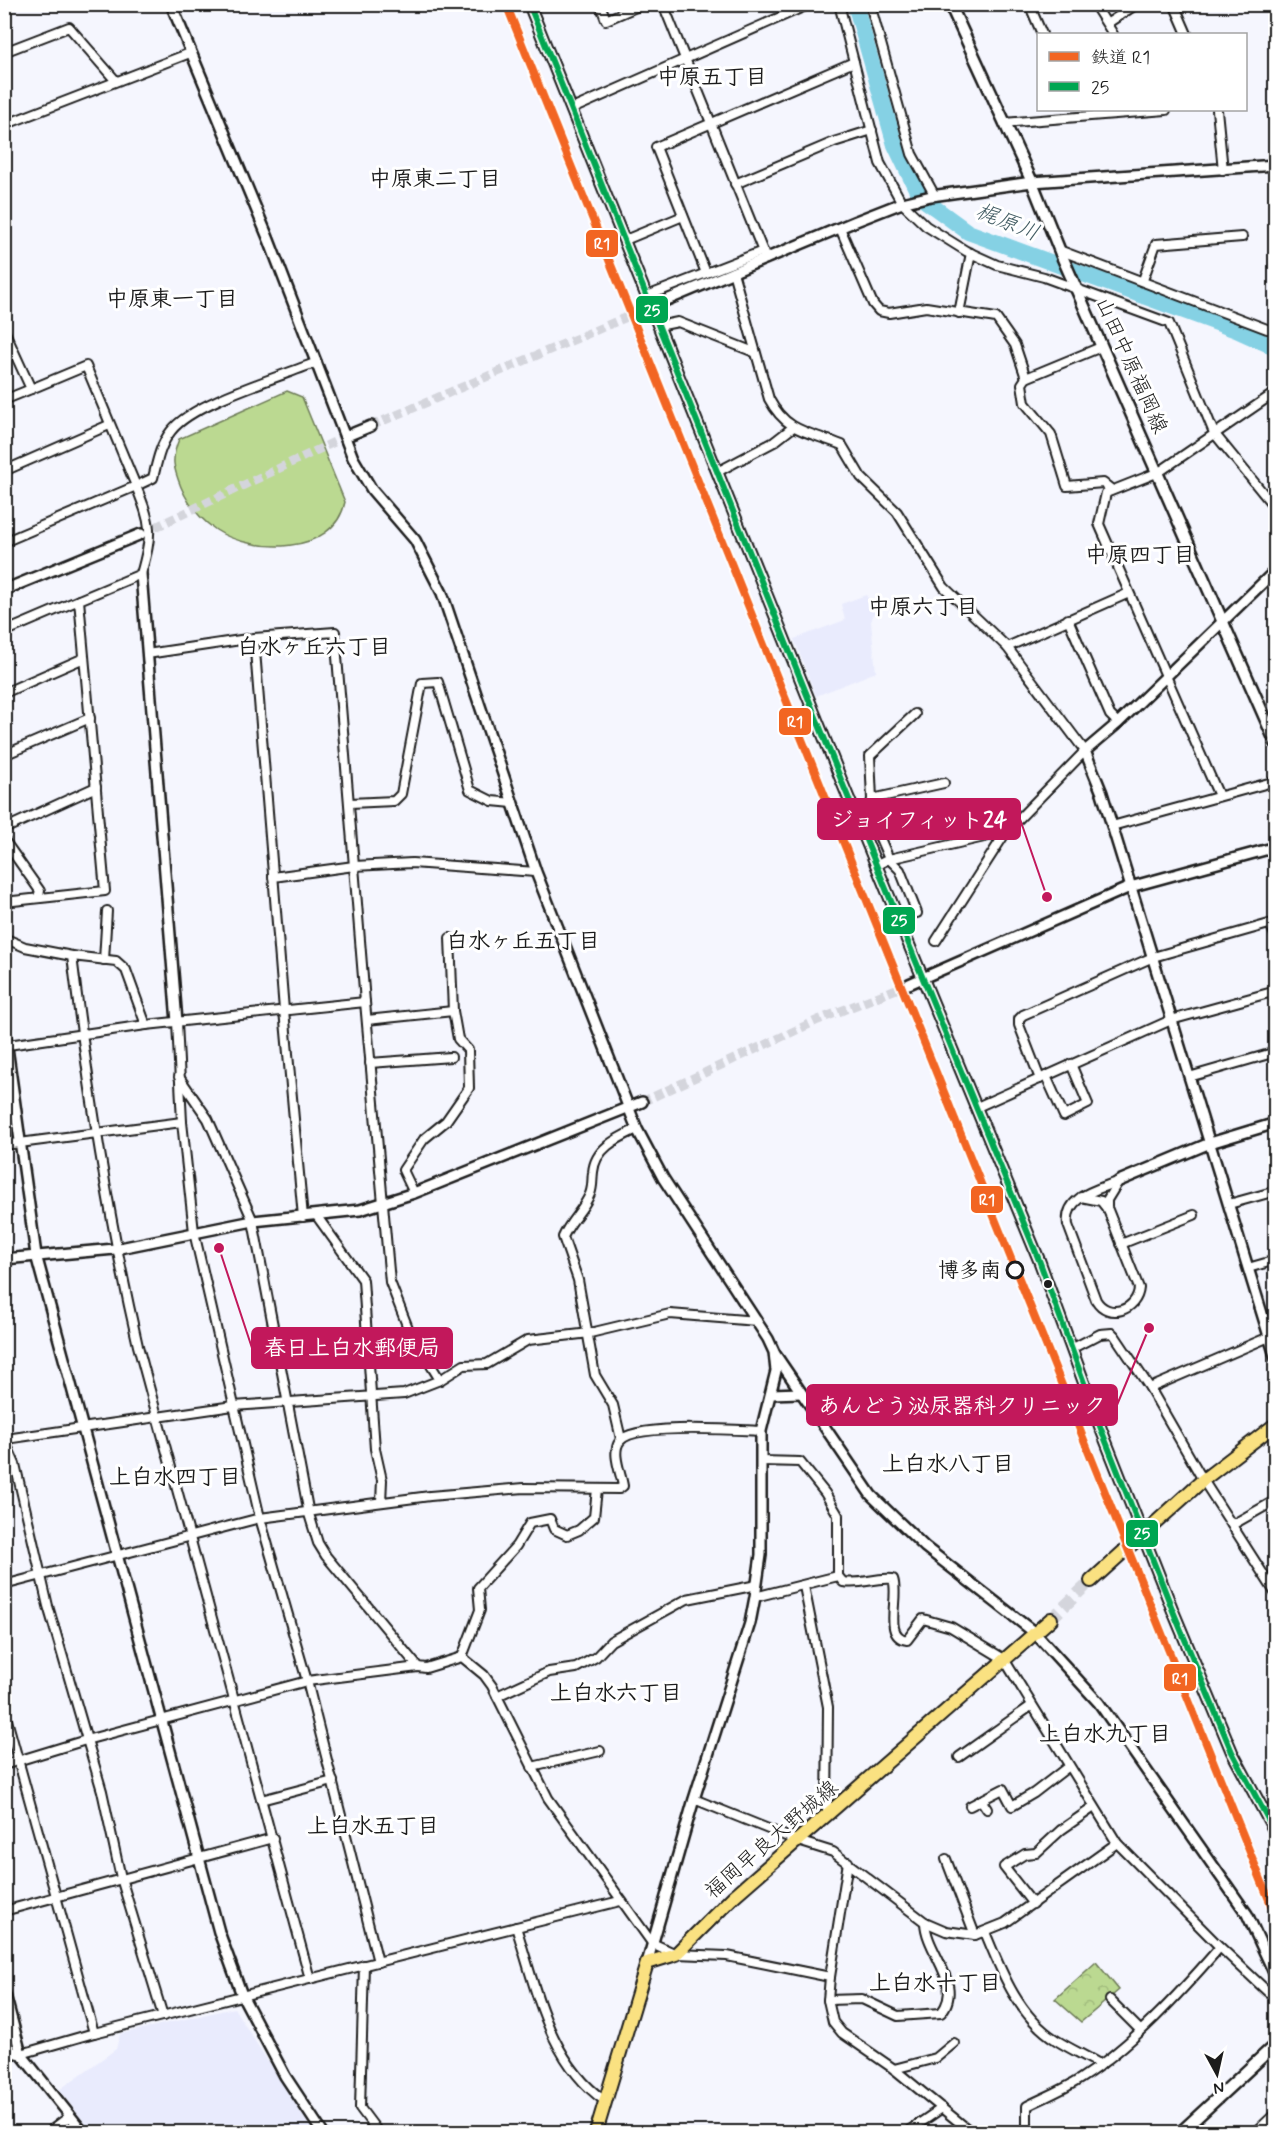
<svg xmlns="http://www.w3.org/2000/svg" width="1280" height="2137" font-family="Mynerve,'Klee One',sans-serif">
<defs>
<pattern id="park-crowns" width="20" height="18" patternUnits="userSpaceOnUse" patternTransform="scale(1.5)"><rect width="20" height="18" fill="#bbd991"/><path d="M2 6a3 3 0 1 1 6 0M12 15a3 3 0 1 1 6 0" fill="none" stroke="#a0ba7c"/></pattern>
</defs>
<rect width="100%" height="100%" fill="#f5f6fe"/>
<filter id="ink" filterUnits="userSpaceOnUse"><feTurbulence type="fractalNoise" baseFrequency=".0167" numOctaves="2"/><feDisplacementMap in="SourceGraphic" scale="12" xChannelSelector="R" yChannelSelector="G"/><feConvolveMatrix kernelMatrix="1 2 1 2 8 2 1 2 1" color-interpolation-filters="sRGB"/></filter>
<g filter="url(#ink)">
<g fill="#e9ebfd">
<polygon points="866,595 875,610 871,622 876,672 816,696 794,639 845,620 841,604"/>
<polygon points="234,2008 313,2132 92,2132 59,2090 116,2049 120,2034"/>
</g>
<polygon fill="url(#park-crowns)" stroke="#6c7a56" stroke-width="1.5" points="1096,1962 1119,1990 1081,2022 1055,1999"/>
<path fill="#bbd991" stroke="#6c7a56" stroke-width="1.5" d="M 287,391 L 302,397 L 345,502 C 334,556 252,554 216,530 C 200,519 188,504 181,487 C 173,467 171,459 179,439 Z"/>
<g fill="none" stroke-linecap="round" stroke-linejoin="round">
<polyline stroke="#85d1e4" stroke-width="16" points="855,4 895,145 920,197 968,232 1236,330 1276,348"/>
<g stroke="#d4d5dc" stroke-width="9" stroke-dasharray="9 4.5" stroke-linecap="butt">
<polyline points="371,426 662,302"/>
<polyline points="143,533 349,435"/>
<polyline points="642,1102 818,1020 909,984"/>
</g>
<polyline stroke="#d4d5dc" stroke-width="12" stroke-dasharray="12 6" stroke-linecap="butt" points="1051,1619 1091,1581"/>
<g stroke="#1c1c1c" stroke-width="12">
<g id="minor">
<polyline points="600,4 606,20 643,4"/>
<polyline points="663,4 766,259"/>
<polyline points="839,4 880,163 902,203 926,226 966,251 997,265 1044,277 1169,323 1214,433 1276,509"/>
<polyline points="870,4 912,154 935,196"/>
<polyline points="1029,4 1042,34"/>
<polyline points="1094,4 1113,34"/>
<polyline points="1174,4 1187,34"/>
<polyline points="1275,4 1276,5"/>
<polyline points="1108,23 1137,4"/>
<polyline points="4,52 69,27 116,81"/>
<polyline points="572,109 810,4"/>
<polyline points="1217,110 1223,170"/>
<polyline points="1004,123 1166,110"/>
<polyline points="4,125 190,53"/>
<polyline points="735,184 834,142 872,130"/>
<polyline points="840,228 873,304 879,311 889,313 926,307 996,318 1015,345 1026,378"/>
<polyline points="625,240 683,216"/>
<polyline points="1059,250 1267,329"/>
<path d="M 733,272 L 769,399 C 787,433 810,432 842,445 L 861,477 L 897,512 L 944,587 L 1007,647 L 1085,751 L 1006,832 L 936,941"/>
<polyline points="706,273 656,147 854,62"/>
<polyline points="1143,280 1156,244 1242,237"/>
<polyline points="647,296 763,251"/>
<polyline points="959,313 971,253"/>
<polyline points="658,326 678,322 754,352"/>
<polyline points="4,330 31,389 4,400"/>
<polyline points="1101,347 1026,378 1022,384 1025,403 1051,434 1067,486 1103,483 1112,490"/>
<polyline points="4,471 109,425"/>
<polyline points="719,471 774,442 792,428"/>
<polyline points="4,542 136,486 86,366 31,389"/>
<polyline points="1068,619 1110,715 1118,723"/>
<polyline points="4,632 79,600"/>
<polyline points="254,638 335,632 365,1002"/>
<polyline points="1007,647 1129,593"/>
<polyline points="147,654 254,638 284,1010 303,1217"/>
<polyline points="4,693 84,658"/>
<polyline points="915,714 870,756 872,799 869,813 889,859 900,870 917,913"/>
<polyline points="4,755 90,718"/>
<polyline points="1219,796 1099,524 1106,493 1159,472 1276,392"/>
<polyline points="872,799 944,783"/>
<polyline points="350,803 394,801 401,794 422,683 438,682 470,790 492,801 513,803"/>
<polyline points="1112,826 1276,781"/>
<polyline points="4,829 96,787"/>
<polyline points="4,840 40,891 38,897"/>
<polyline points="877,865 889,859 1006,832"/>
<polyline points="273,877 354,866 412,863 536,872"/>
<path d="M 4,902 L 105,891 L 79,600 L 141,574 C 153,532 152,526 136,486 L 153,478 C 157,462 160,445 171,431 C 193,402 280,377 317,362"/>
<polyline points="1270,924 1276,937"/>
<path d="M 4,938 L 25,947 L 72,956 C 88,1087 108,1217 138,1346 L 310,1979"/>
<polyline points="72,956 116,961 126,970 146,1025"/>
<polyline points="104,960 107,911"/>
<polyline points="367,1020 453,1011"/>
<polyline points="177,1022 182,1122 194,1232 260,1518 307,1681 378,1962"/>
<polyline points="4,1049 8,1045 146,1025 365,1002 390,1282 408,1328 440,1380"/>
<polyline points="370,1063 451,1057"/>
<polyline points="1046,1076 1064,1116 1088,1104 1071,1064"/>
<polyline points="179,1077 208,1119 253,1221 309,1514 318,1543 326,1556 418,1667 426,1668 462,1657 484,1675 492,1686 548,1798 652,1943 676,1954 727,1956 830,1977 828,2000 833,2022 842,2033 894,2069 971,2132"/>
<polyline points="1189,1077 1276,1052"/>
<polyline points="1040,1079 1019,1025 1019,1019 1023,1015 1153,957 1276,922"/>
<polyline points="977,1107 1171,1020 1276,991"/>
<polyline points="4,1145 182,1122"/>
<polyline points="414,1193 403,1170 424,1139 446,1121 469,1088 468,1050 458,1039 453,1011 450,938"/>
<path d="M 1081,1197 L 1101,1201 L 1108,1210 L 1139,1288 C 1137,1311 1108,1320 1096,1300 L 1068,1225 C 1064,1196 1097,1190 1119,1181"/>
<polyline points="1229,1204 1276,1191"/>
<polyline points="1107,1209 1107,1200 1118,1182"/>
<polyline points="316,1215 363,1280 375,1449 382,1480 381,1502"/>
<polyline points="1121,1244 1194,1215"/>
<polyline points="1248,1268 1276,1260"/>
<polyline points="1073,1348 1100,1334 1112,1333 1115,1336 1150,1388 1203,1480 1276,1594"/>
<polyline points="1150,1388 1276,1334"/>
<polyline points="4,1434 6,1439 233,1406 404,1394 440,1380 464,1365 487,1364 528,1340 590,1333 670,1314 757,1321"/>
<polyline points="4,1439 15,1464 48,1606 102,1791 121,1878 163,2016"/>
<path d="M 621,1439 L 613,1405 L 595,1375 L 578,1280 L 563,1237 C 571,1219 583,1211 590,1194 C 593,1187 592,1179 593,1172 C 595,1148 618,1138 637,1129"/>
<polyline points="761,1461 800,1462 825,1493 838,1515 838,1576"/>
<polyline points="1232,1525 1276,1500"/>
<path d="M 4,1585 L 260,1518 L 430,1496 L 524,1488 L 619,1489 L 623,1486 C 621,1473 611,1452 620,1441 C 633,1423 737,1430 761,1431"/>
<polyline points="804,1586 828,1707 827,1816"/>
<path d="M 755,1597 L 838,1576 L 843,1582 C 864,1585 874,1577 893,1579 C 900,1597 882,1637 907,1640 L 923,1619 L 951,1627 L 1004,1659 L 1117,1843 L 1220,1947"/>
<polyline points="462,1657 480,1610 478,1588 516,1546 530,1523 550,1519 554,1529 567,1535 579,1530 594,1517 597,1489"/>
<polyline points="497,1696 549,1672 576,1668 596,1657 611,1641 687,1599 757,1585"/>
<polyline points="4,1709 94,2033"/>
<polyline points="959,1757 1031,1706"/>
<polyline points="4,1765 86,1740 307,1681 418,1667"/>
<polyline points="532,1767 600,1751"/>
<polyline points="694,1799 798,1841 833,1852 925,1922 946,1931 975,1935 1005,1923 1117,1843"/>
<polyline points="261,1800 333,1781"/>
<polyline points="981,1800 987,1809"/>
<polyline points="970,1806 1003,1789 1012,1806 1034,1793 1069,1766"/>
<polyline points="946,1859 975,1935"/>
<polyline points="1033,1904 1004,1867 1025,1854 1036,1853 1061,1830 1094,1807"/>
<polyline points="4,1911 273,1838"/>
<path d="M 516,1927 C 536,1988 549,2062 605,2101"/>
<path d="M 985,1932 C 1001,1971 1018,2016 1056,2040 C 1070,2049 1086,2056 1101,2065"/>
<polyline points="364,1965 360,2108 378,2132"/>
<polyline points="830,1977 848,1862"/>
<path d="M 828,2000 L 862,1999 L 898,2016 L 941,2013 C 965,1984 926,1953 925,1922"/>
<polyline points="1110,2000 1140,2030"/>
<polyline points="21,2054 94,2033 620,1901"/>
<polyline points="894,2069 936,2058 954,2043"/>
<polyline points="49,2132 70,2116"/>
<polyline points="907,2132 942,2108"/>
<path d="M 1027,2132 L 1027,2106 C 1045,2097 1063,2090 1080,2079 C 1132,2046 1180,1993 1220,1947 L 1268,1992 L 1276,1991"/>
<polyline points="1256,2132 1276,2113"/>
</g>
</g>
<g stroke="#1c1c1c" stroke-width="14">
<g id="tertiary">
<polyline points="171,4 269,240 353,458 372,490 415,540 442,593 536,872 637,1129 663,1178 768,1339 774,1352 776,1371 761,1431 761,1555 755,1597 750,1623 694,1799 647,1963"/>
<polyline points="529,4 844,787 1039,1260 1101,1429 1173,1611 1232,1752 1276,1834"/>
<polyline points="662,302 856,221 902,203 931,196 1032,182 1276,165"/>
<polyline points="349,435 371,426"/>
<polyline points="1276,570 1118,723 1085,751 1102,793 1276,1359"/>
<polyline points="141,574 177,1022"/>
<polyline points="4,590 141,534"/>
<polyline points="909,984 1130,887 1276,847"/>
<polyline points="4,1026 36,1255 219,1932 242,1995 285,2076 322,2132"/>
<polyline points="1119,1181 1210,1143 1276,1123"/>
<polyline points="4,1259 115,1249 253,1221 360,1210 414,1193 642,1102"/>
<polyline points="775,1354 871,1495 925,1547 1035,1633 1099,1703 1247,1914 1276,1977"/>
<polyline points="771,1394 801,1393"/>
<polyline points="4,1991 21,2054"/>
<polyline points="4,2050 21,2054 83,2132"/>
</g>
</g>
<g stroke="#1c1c1c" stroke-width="15">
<g id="secondary">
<polyline points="950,4 1032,182 1061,254 1276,743"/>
<polyline points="1181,2132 1276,2044"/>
</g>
</g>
<g stroke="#1c1c1c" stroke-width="16">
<g id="primary">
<polyline points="1091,1581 1203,1480 1276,1424"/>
<polyline points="596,2132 647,1963 676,1954 734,1896 1051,1619"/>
</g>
</g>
<use href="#minor" stroke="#fff" stroke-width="8"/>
<use href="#tertiary" stroke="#fff" stroke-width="9"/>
<use href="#secondary" stroke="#fff" stroke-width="10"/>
<use href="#primary" stroke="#fae181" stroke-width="12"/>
<g stroke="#fff" stroke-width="10">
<polyline id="bus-1" points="529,4 844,787 1039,1260 1101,1429 1173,1611 1232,1752 1276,1834"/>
</g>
<use href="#bus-1" stroke="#00a651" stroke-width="6"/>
<g stroke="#fff" stroke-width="12">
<polyline id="rail-1" points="506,4 1276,1917"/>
</g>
<use href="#rail-1" stroke="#f26522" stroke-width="8"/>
</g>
</g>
<circle fill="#fff" stroke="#1c1c1c" stroke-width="3" cx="1015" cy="1270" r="8"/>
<circle fill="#1c1c1c" stroke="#fff" stroke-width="2" cx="1048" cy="1284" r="5"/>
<g text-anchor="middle" stroke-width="6" stroke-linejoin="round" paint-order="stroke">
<g font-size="21" fill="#1c1c1c" stroke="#fff">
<text transform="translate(1132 365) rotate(66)" y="7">山田中原福岡線</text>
<text transform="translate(771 1839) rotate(-41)" y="7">福岡早良大野城線</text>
</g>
<g font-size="21" font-weight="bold" fill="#1c1c1c" stroke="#fff" text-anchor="end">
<text x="1001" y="1277">博多南</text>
</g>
<g font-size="22" font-weight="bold" fill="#1c1c1c" stroke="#fff">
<text x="712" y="84">中原五丁目</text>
<text x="435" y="186">中原東二丁目</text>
<text x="172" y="306">中原東一丁目</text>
<text x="1140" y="562">中原四丁目</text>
<text x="923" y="614">中原六丁目</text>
<text x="314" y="654">白水ヶ丘六丁目</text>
<text x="523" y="948">白水ヶ丘五丁目</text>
<text x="948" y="1471">上白水八丁目</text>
<text x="175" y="1484">上白水四丁目</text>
<text x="616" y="1700">上白水六丁目</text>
<text x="1105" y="1741">上白水九丁目</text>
<text x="373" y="1833">上白水五丁目</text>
<text x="935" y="1990">上白水十丁目</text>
</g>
<g font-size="22" font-style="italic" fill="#415b62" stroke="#fff">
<text transform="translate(1008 221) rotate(22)" y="8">梶原川</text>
</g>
</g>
<path fill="none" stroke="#c2185b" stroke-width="2" d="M1047 897L1020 819M219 1248L252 1348M1149 1328L1117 1405"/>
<g fill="#c2185b" stroke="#fff" stroke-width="2">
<circle cx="1047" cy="897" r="6"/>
<circle cx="219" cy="1248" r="6"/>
<circle cx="1149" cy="1328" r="6"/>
</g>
<g fill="#c2185b" stroke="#c2185b" stroke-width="2">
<rect x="818" y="799" width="202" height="40" rx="6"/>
<rect x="252" y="1328" width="200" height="40" rx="6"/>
<rect x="807" y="1385" width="310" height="40" rx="6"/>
</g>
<g font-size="22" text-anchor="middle" font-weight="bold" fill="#fff">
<text x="919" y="827">ジョイフィット24</text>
<text x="352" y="1355">春日上白水郵便局</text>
<text x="962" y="1413">あんどう泌尿器科クリニック</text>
</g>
<g stroke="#fff" stroke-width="2">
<rect x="585" y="229" width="34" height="29" rx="6" fill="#f26522"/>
<rect x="635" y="295" width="34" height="29" rx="6" fill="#00a651"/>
<rect x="778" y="707" width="34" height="29" rx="6" fill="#f26522"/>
<rect x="882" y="906" width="34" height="29" rx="6" fill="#00a651"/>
<rect x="970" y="1185" width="34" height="29" rx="6" fill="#f26522"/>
<rect x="1125" y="1519" width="34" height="29" rx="6" fill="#00a651"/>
<rect x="1163" y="1663" width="34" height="29" rx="6" fill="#f26522"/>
</g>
<g font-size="16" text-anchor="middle" font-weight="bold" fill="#fff">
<text x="602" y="249">R1</text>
<text x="652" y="316">25</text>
<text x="795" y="727">R1</text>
<text x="899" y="926">25</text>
<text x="987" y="1205">R1</text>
<text x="1142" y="1539">25</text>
<text x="1180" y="1684">R1</text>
</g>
<rect width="1280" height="2137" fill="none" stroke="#fff" stroke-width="24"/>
<rect x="12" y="12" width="1256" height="2113" fill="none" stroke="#1c1c1c" stroke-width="2" filter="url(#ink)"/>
<rect x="1037" y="33" width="210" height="78" fill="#ffffff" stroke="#a4a4a4" stroke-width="1.5"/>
<rect x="1049" y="52" width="30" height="9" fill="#f26522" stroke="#a4a4a4" stroke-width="1.5"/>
<text x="1091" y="63" font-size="18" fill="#1c1c1c">鉄道 R1</text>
<rect x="1049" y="82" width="30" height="9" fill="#00a651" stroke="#a4a4a4" stroke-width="1.5"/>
<text x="1091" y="93" font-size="18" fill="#1c1c1c">25</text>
<g transform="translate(1217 2074) rotate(172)" stroke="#ffffff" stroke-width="4.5" paint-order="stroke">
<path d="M0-4.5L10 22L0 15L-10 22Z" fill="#1c1c1c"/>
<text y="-9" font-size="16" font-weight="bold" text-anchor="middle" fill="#1c1c1c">N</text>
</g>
</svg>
